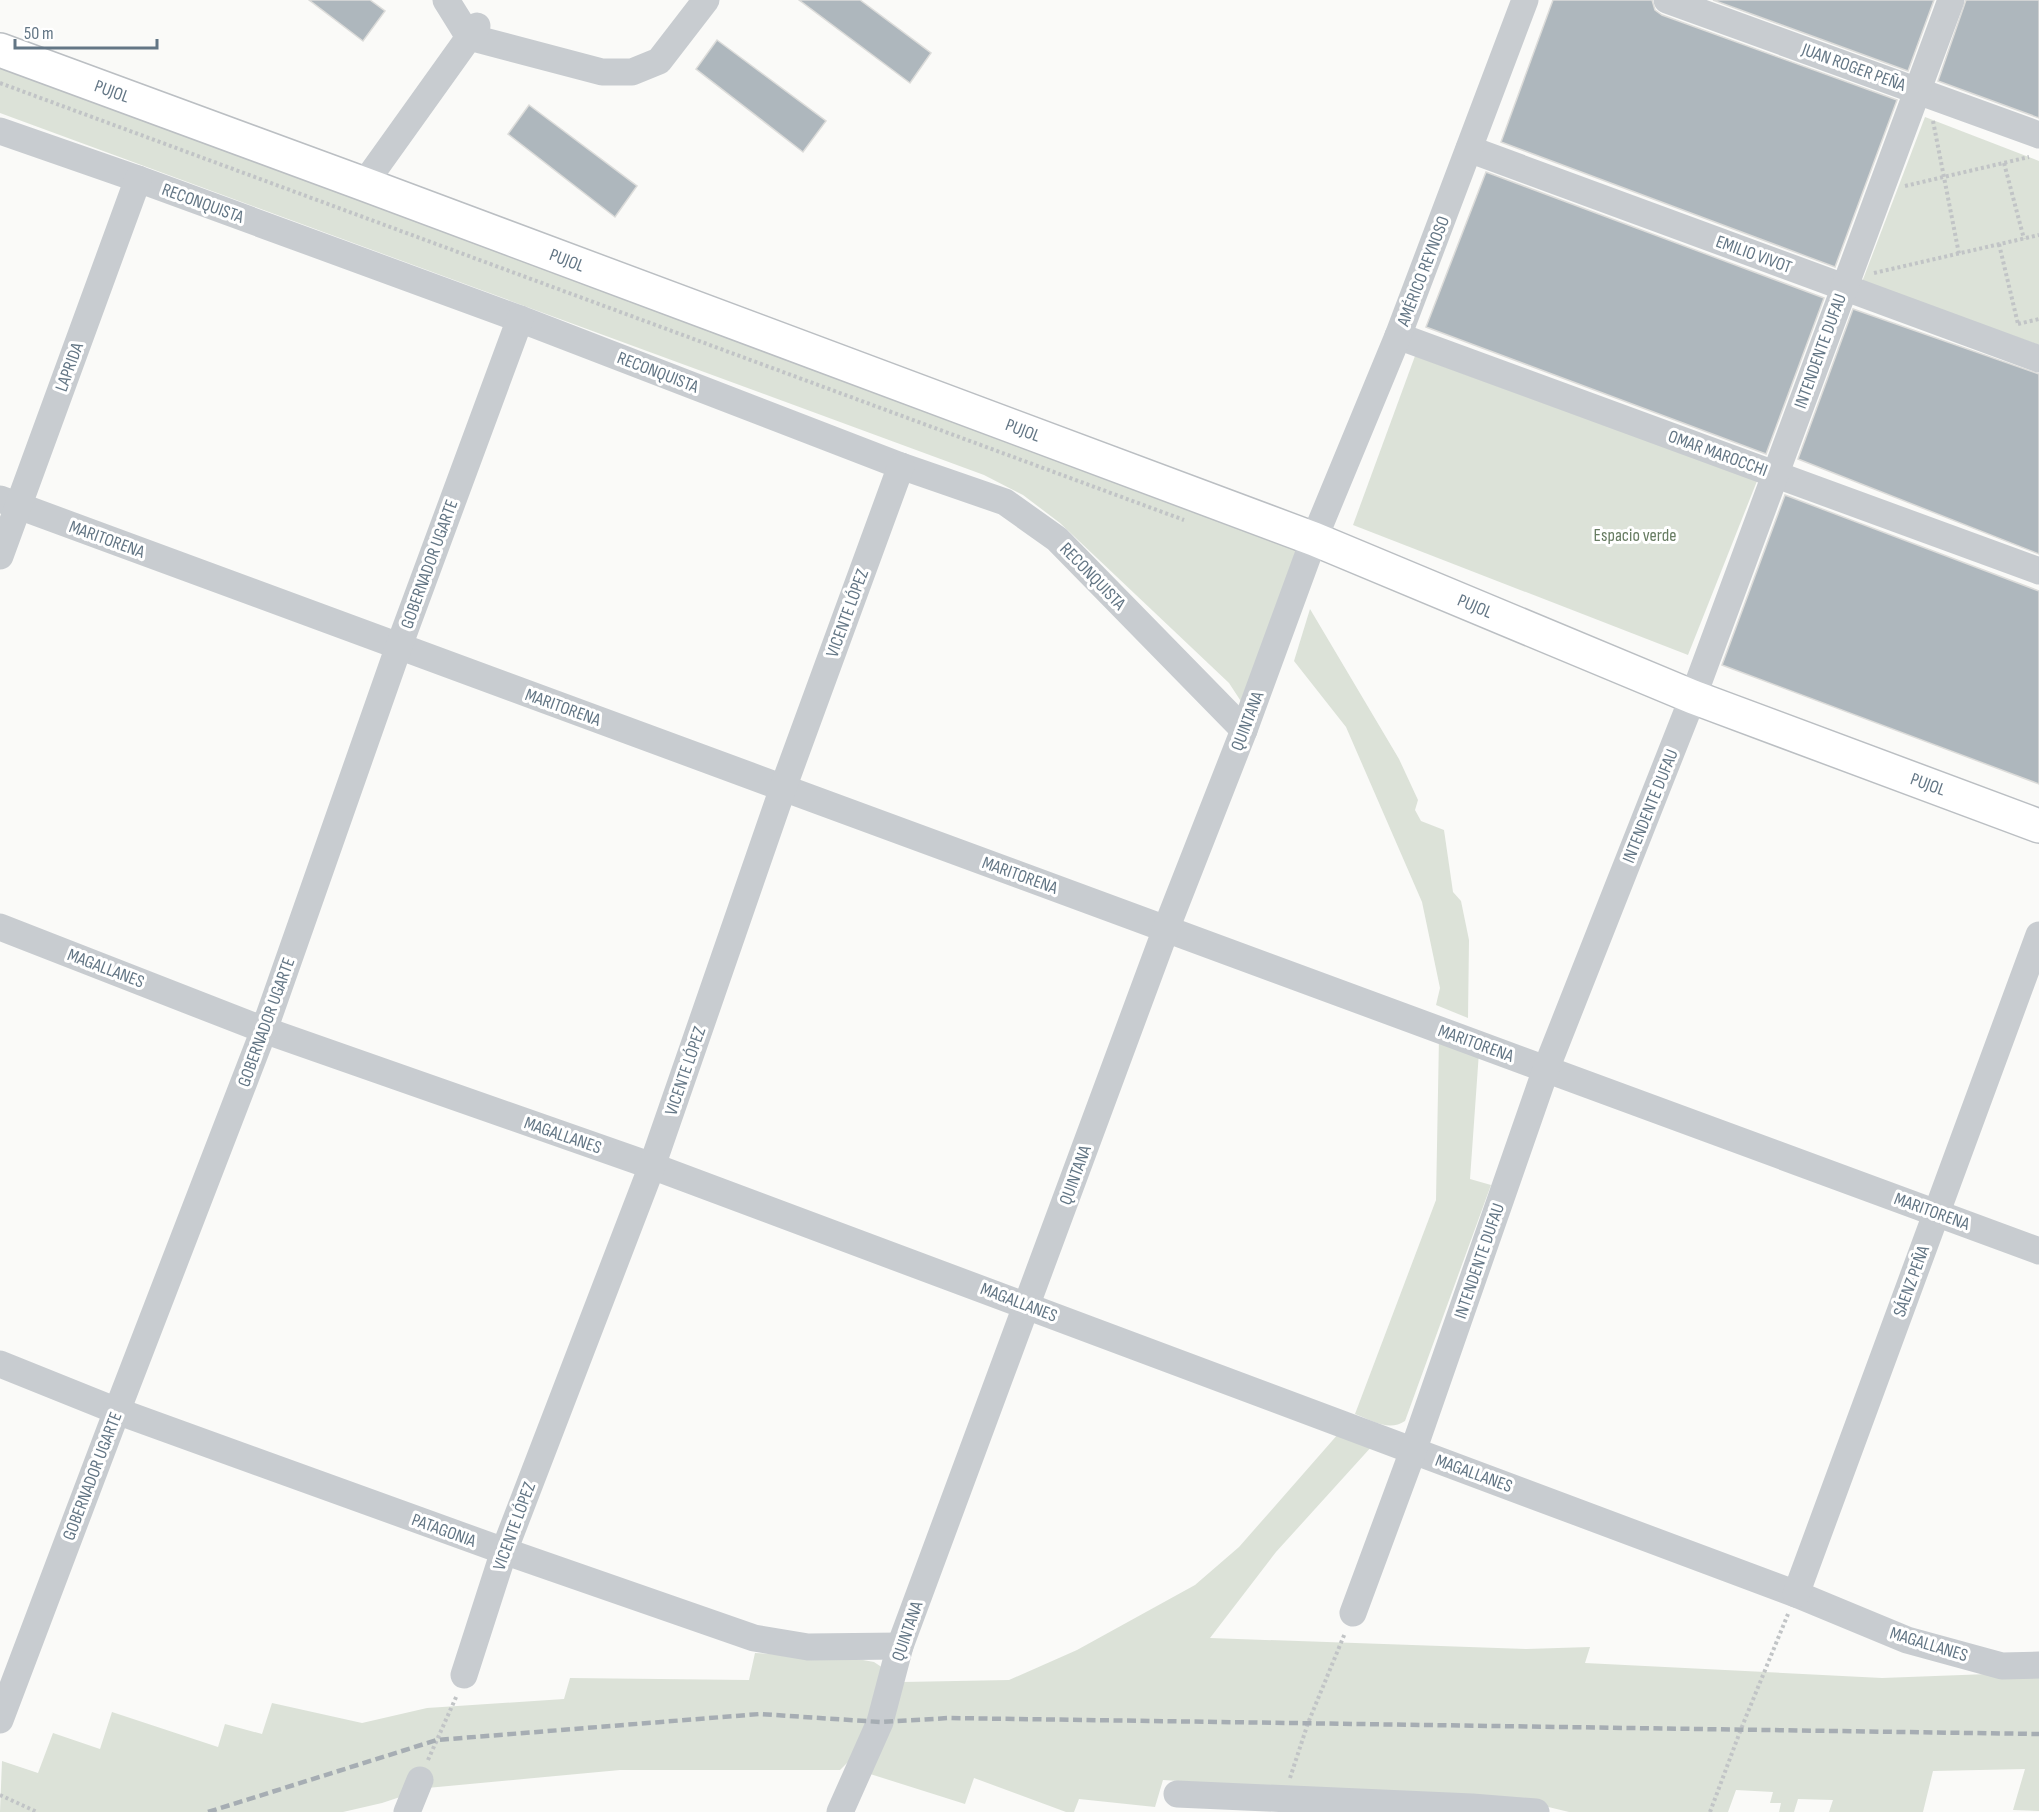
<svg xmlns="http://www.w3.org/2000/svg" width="2039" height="1812" font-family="'Sofia Sans Condensed',sans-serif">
<rect width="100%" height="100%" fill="#fafaf8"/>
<g fill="#dce2d8">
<polygon points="0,64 1288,538 1301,557 1244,706 1229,683 1060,523 1023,495 984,475 0,113"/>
<polygon points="1925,117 2039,161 2039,345 1862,282"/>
<polygon points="1415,356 1757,481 1688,655 1353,525"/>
<polygon points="1310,609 1399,759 1418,800 1415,810 1421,821 1444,830 1453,892 1461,901 1469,940 1468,1018 1436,1005 1440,988 1422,902 1346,727 1294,661"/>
<path d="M 1439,1037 L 1479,1052 L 1470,1179 L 1491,1185 L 1405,1421 C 1389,1432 1371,1420 1355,1414 L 1436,1200 Z"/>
<polygon points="1339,1433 1373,1445 1276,1552 1210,1638 1526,1649 1590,1647 1585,1663 1882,1678 2015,1673 2039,1675 2039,1811 2013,1810 2025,1769 1933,1771 1923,1812 1829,1812 1833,1800 1798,1799 1794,1812 1779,1812 1781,1803 1770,1803 1773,1792 1736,1790 1728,1812 1569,1812 1536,1804 1163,1780 1155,1807 1079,1799 1074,1812 1066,1812 974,1778 965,1804 867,1773 903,1682 1009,1680 1077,1650 1195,1585 1239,1547"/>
<polygon points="755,1653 863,1660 874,1662 883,1668 886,1680 852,1758 840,1770 620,1770 427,1788 382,1803 343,1812 0,1812 2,1761 38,1773 53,1733 100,1749 112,1712 218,1747 225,1724 262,1734 272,1703 362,1723 427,1708 564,1699 570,1678 749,1680"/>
</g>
<g fill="#aeb7bd" stroke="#dcdcda" stroke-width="1.5">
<polygon points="309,0 370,0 385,11 363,41"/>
<polygon points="799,0 860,0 931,53 910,83"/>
<polygon points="1553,0 1652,0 1655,10 1662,15 1897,100 1835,267 1501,142"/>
<polygon points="1713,0 1934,0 1908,71"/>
<polygon points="1966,0 2039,0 2039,118 1938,81"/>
<polygon points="717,40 826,121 803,152 696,69"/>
<polygon points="529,105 637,186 615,217 508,134"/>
<polygon points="1486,172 1824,298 1766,454 1426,327"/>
<polygon points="1853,309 2039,374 2039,554 1798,459"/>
<polygon points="1785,495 2039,591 2039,784 1722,665"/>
</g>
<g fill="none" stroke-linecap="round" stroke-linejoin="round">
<g stroke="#bbbfc3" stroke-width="36">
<polyline id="major" points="0,50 364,184 1314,539 1693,697 2039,826"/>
</g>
<g stroke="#c1c4c6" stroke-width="4" stroke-dasharray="3 3" stroke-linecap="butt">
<polyline points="0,83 1184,520"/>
<polyline points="1933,121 1959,254"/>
<polyline points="2004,163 2024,239"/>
<polyline points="1905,186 2029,157"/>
<polyline points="1999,244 2018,324"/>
<polyline points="1874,273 2039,235"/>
<polyline points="2018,324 2039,319"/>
<polyline points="428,1760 457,1695"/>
<polyline points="1290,1778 1308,1723 1345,1633"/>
<polyline points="0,1795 37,1812"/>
<polyline points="1710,1812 1741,1729 1788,1614"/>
</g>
<g stroke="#c8ccd0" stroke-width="27">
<polyline points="446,0 469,37 602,72 632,72 659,61 706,0"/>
<polyline points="1667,0 2039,135"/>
<polyline points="0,131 138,179 520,319 901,466 1005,502 1057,539 1244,730"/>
<polyline points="1469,149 2039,359"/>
<polyline points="364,184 477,26"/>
<polyline points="1398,336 2039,571"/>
<polyline points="0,499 2039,1251"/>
<polyline points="0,556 138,179"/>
<polyline points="0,927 264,1030 652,1166 1796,1594 1907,1640 2002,1666 2039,1665"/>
<polyline points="0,1364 117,1411 504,1551 754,1638 808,1647 900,1646"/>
<polyline points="1796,1594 2039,935"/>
<polyline points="1353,1613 1413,1451 1546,1069 1693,697 1951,0"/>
<polyline points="464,1675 504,1551 652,1166 783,788 901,466"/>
<polyline points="0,1720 117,1411 264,1030 399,646 520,319"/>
<polyline points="1177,1794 1472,1807 1536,1812"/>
<polyline points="407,1812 420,1780"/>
<polyline points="840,1812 880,1722 900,1646 1166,929 1244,730 1314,539 1398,336 1525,0"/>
</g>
<use href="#major" stroke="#fff" stroke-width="33"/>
<polyline stroke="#a6adb3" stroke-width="4.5" stroke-dasharray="9 4.5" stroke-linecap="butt" points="208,1812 437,1740 760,1714 880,1722 949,1718 2039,1734"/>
</g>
<g text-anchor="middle" stroke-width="6" stroke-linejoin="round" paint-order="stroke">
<g font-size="18" fill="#637685" stroke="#fff">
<text transform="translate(1854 67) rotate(20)" y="6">JUAN ROGER PEÑA</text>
<text transform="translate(112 91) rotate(20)" y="6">PUJOL</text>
<text transform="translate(203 203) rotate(20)" y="6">RECONQUISTA</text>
<text transform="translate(1754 254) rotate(20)" y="6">EMILIO VIVOT</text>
<text transform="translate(567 260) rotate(21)" y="6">PUJOL</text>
<text transform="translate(1423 271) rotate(-69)" y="6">AMÉRICO REYNOSO</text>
<text transform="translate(1820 351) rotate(-70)" y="6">INTENDENTE DUFAU</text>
<text transform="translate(69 367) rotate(-70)" y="6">LAPRIDA</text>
<text transform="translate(658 372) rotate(21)" y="6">RECONQUISTA</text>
<text transform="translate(1023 430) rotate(21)" y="6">PUJOL</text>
<text transform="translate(1718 453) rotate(20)" y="6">OMAR MAROCCHI</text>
<text transform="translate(107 539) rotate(20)" y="6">MARITORENA</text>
<text transform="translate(429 564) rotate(-70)" y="6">GOBERNADOR UGARTE</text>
<text transform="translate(1093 576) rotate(46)" y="6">RECONQUISTA</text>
<text transform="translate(1475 606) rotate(23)" y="6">PUJOL</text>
<text transform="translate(847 613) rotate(-70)" y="6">VICENTE LÓPEZ</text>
<text transform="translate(563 707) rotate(20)" y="6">MARITORENA</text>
<text transform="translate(1247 721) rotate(-69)" y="6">QUINTANA</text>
<text transform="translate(1928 784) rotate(20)" y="6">PUJOL</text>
<text transform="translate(1650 806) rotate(-68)" y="6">INTENDENTE DUFAU</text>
<text transform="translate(1020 875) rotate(20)" y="6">MARITORENA</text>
<text transform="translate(106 968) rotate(21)" y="6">MAGALLANES</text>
<text transform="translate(266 1022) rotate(-70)" y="6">GOBERNADOR UGARTE</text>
<text transform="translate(1476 1043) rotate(20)" y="6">MARITORENA</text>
<text transform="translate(685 1071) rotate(-71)" y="6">VICENTE LÓPEZ</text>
<text transform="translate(563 1135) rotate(19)" y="6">MAGALLANES</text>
<text transform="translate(1075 1175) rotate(-70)" y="6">QUINTANA</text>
<text transform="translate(1932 1211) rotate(20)" y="6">MARITORENA</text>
<text transform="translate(1479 1261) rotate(-71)" y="6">INTENDENTE DUFAU</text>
<text transform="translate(1911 1281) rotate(-70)" y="6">SÁENZ PEÑA</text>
<text transform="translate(1019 1302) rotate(21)" y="6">MAGALLANES</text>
<text transform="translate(1474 1473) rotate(20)" y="6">MAGALLANES</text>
<text transform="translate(92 1476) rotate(-69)" y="6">GOBERNADOR UGARTE</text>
<text transform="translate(514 1526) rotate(-70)" y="6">VICENTE LÓPEZ</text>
<text transform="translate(444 1530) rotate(20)" y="6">PATAGONIA</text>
<text transform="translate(907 1631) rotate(-71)" y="6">QUINTANA</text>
<text transform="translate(1929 1644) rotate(17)" y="6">MAGALLANES</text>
</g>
<g font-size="18" fill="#677c62" stroke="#fff">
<text x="1635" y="541">Espacio verde</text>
</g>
</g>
<path d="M15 39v9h142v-9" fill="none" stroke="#637685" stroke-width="3"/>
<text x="24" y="39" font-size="18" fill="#637685" stroke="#ffffff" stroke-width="4.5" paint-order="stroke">50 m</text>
</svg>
